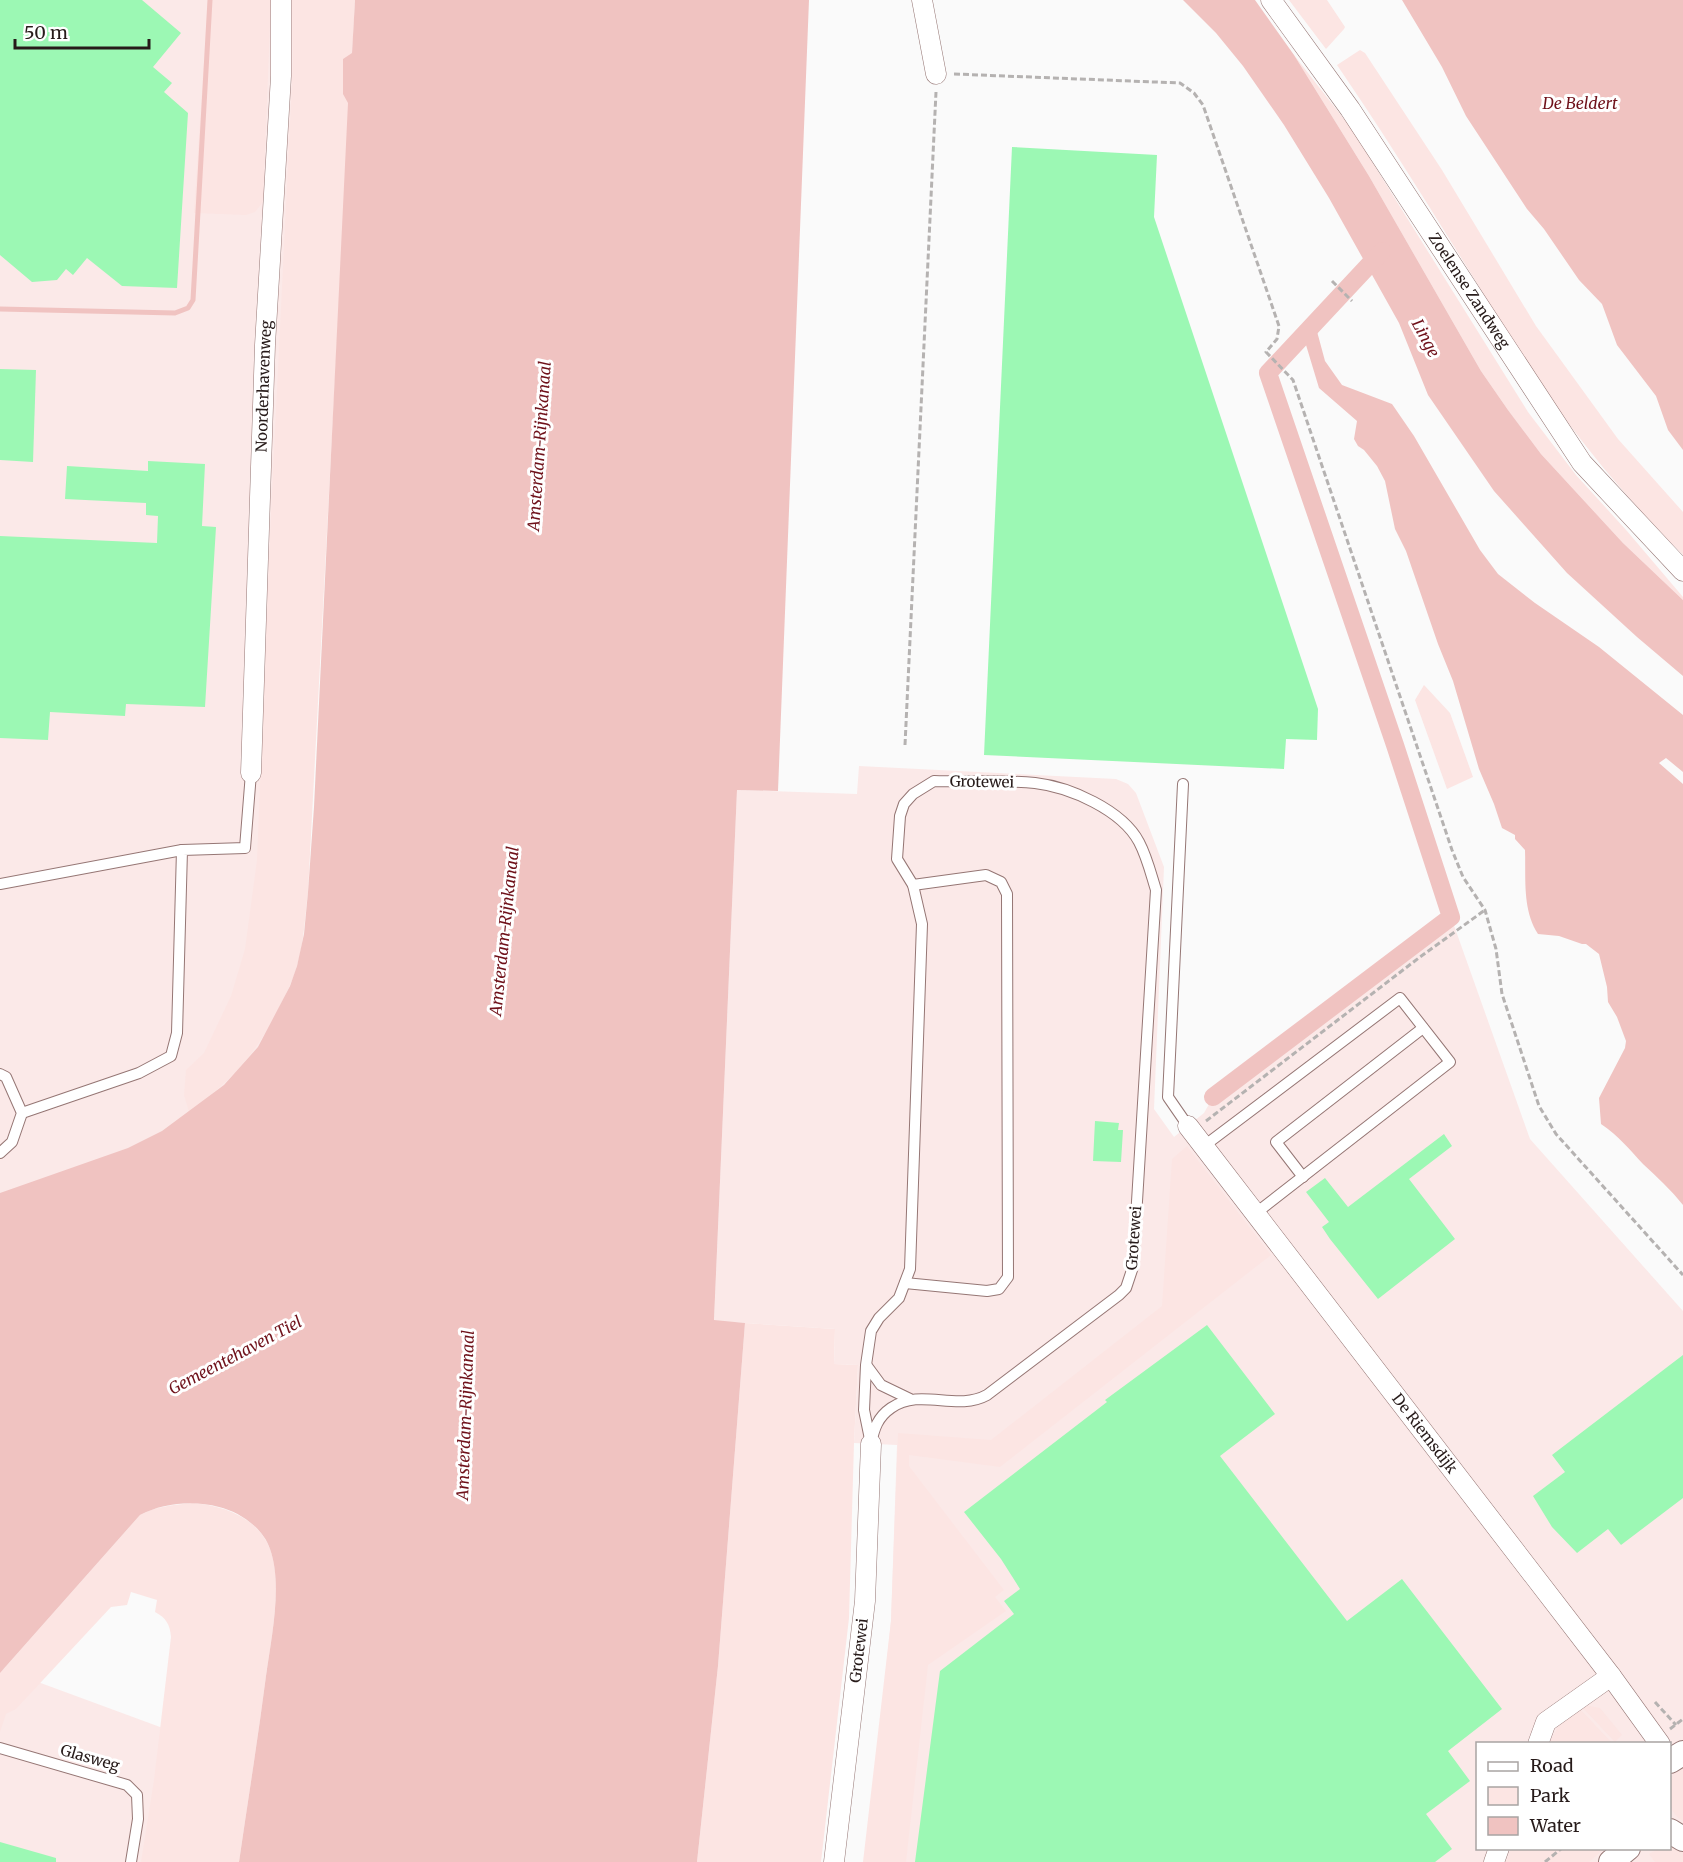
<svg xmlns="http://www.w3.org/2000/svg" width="1683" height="1862" font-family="Merriweather,serif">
<rect width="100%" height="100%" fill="#fafafa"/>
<g fill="#fbe9e8" fill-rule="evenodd">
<polygon points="0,0 321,0 266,1111 0,1257"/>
<path d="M 859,766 L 1116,779 L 1128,784 L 1136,793 L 1164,867 L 1154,1109 L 1174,1137 L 1204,1113 L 1213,1097 L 1451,917 L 1530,1139 L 1683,1311 L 1683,1862 L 875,1862 L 885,1680 L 891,1621 L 897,1445 L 854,1443 L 858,1365 L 834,1364 L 835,1329 L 714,1321 L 737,790 L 857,794 ZM 1478,1744 L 1670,1744 L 1670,1848 L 1478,1848 Z"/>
<polygon points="0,1668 217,1748 190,1862 0,1862"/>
</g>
<g fill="#fce5e3">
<polygon points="208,0 271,0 263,202 255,212 246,215 194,213"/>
<path d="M 292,0 L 355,0 L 308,892 C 305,917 304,942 297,966 C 293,981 286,994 279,1008 C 255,1056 231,1080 189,1112 L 184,1095 L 186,1070 L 204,1053 L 231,996 L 245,949 L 257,860 L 271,513 L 293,62 Z"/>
<polygon points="1289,0 1327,0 1345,27 1344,29 1326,49"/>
<path d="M 1360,50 L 1365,53 L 1442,170 L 1536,326 L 1618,439 L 1683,512 L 1683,555 C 1633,505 1588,452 1548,395 C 1521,358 1498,319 1475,280 C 1430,208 1385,135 1337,65 Z"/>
<polygon points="1294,55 1351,128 1528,412 1576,475 1627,531 1683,597 1683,600 1623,543 1541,454 1508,410 1481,371 1369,176"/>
<polygon points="1424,685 1450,713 1473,777 1447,789 1415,700"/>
<polygon points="1187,1146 1271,1255 1000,1467 909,1455 909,1466 1004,1590 995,1597 1006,1611 928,1665 906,1862 863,1862 891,1621 898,1433 991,1440 1162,1306 1172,1159"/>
<polygon points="745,1323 835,1329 834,1364 858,1365 854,1443 849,1618 821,1862 697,1862 718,1666"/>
<path d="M 192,1503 C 222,1505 258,1517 270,1549 C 283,1582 271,1641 266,1676 C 258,1738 248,1800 239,1862 L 141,1862 L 154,1780 L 171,1637 C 170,1624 166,1618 155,1612 L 157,1600 L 131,1592 L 127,1605 L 111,1607 L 16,1709 L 6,1714 L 0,1732 L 0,1673 L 140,1515 C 157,1506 173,1505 192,1503 Z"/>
<polygon points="1590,1706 1600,1708 1622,1735 1615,1742 1582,1707"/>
<polygon points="1579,1708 1612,1743 1549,1744 1557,1728"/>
<path d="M 1683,1766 L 1683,1821 C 1669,1813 1666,1796 1670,1781 C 1671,1775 1678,1770 1683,1766 Z"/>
<polygon points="1670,1843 1683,1844 1683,1862 1655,1862 1649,1854 1658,1849 1670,1848"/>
<polygon points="1511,1849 1511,1848 1604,1849 1589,1862 1506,1862"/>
</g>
<g fill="#f0c3c1">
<path d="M 355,0 L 809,0 L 778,791 L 737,790 L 714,1320 L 745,1323 L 718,1666 L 697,1862 L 239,1862 C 248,1800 258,1738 266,1676 C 271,1639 283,1585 270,1549 C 263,1528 240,1512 219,1507 C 193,1500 163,1503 140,1515 L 0,1673 L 0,1193 L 128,1148 L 162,1131 L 224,1085 L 258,1047 L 290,986 L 297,966 L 304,934 L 308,892 L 314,807 L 348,103 L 343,94 L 343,59 L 352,53 Z"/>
<polygon points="1183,0 1255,0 1294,55 1369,176 1481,371 1508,410 1541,454 1623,543 1683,600 1683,676 1637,637 1567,573 1494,491 1428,395 1399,323 1329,198 1284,125 1243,66 1216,33"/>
<polygon points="1402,0 1683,0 1683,450 1668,430 1656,396 1617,345 1602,304 1579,280 1544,229 1527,209 1466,116 1442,67"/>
<path d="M 1315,324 L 1325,361 L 1342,385 L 1392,404 L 1414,436 L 1480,550 L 1498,574 L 1535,603 L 1599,647 L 1683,715 L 1683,772 L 1666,758 L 1659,763 L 1683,784 L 1683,1205 C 1671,1190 1657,1177 1643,1164 C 1628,1148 1620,1137 1601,1124 L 1599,1098 L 1625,1048 L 1626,1041 L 1617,1017 L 1608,1002 L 1607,987 L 1599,954 L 1586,944 L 1582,944 L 1559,936 L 1538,934 C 1522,910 1526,877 1525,850 L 1515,839 L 1515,835 L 1502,828 L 1494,804 L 1479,769 L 1453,681 L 1438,644 L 1406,551 L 1395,529 L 1385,481 L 1377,466 L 1364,450 L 1358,446 L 1354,439 L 1357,421 L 1319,388 L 1303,335 Z"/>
</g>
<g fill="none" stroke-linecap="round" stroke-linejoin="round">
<polyline stroke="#f0c3c1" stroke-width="5" points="0,309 175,313 188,308 193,300 210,0"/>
<polyline stroke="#f0c3c1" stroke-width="18" points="1213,1097 1451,917 1395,745 1268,373 1382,251"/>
</g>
<g fill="#9cf8b4">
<polygon points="0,0 142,0 181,33 153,67 172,83 164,92 188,113 177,288 122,286 87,258 73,275 66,269 57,280 32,282 0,255"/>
<polygon points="1012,147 1157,155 1154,217 1318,709 1317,740 1286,739 1284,769 984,755"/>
<polygon points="0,369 36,370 33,462 0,460"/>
<polygon points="148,461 205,464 202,526 216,527 205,707 126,704 125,716 50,712 48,740 0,738 0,536 157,543 158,516 146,515 146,503 65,499 67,466 148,471"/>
<polygon points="1095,1121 1119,1123 1118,1130 1123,1130 1121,1162 1093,1161"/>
<polygon points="1444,1134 1452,1146 1409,1179 1455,1239 1378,1299 1330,1239 1322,1227 1329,1222 1306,1192 1325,1178 1348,1207"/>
<polygon points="1207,1325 1275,1414 1220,1456 1347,1621 1402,1579 1502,1709 1448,1751 1470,1781 1426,1814 1452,1849 1435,1862 915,1862 940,1671 1014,1614 1004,1601 1020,1589 1001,1559 964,1512 1107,1402 1105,1400"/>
<polygon points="1683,1355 1683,1498 1621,1545 1608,1529 1577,1553 1552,1527 1533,1496 1565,1472 1552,1455"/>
<polygon points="0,1842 56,1858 56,1862 0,1862"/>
</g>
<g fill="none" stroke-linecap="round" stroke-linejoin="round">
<g stroke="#957674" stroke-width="12">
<g id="service">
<path d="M 934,781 C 967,782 1002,780 1035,783 C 1070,787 1122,810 1139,842 C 1147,857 1151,874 1156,890 L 1133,1267 L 1126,1288 L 1119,1295 L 987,1395 C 956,1412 921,1387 891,1408 C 878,1417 874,1428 871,1444 L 864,1410 L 866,1365 L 871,1331 L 879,1318 L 899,1298 L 910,1269 L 922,924 L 913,885 L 897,859 L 900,816 L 904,804 L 913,794 Z"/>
<polyline points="1183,784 1168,1097 1188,1126"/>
<polyline points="0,884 182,850"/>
<polyline points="0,1074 6,1077 22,1113 12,1142 0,1153"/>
<polyline points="22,1113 139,1073 171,1056 177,1033 182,850 245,848 251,773"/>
<polyline points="1204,1146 1400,998 1450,1062 1256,1213"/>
<polyline points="1303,1177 1276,1142 1423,1028"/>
<polyline points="905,1283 987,1291 999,1289 1008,1277 1007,894 1001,882 986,875 913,885"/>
<polyline points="867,1366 881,1385 910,1399"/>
<polyline points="0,1748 127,1785 137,1795 138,1819 131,1862"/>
</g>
</g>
<g stroke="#957674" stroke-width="21">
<g id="minor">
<polyline points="922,0 936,74"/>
<path id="s1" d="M 1271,0 L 1350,109 L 1582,463 L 1683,571"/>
<path id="s2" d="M 251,773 L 265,345 L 281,76 L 281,0"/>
<path id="s3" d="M 1188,1126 L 1611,1676 L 1660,1744"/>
<polyline points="1538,1744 1546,1722 1611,1676"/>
<path id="s4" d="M 834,1862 L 865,1601 L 871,1444"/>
<polyline points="1494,1862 1499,1848"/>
</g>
</g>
<g stroke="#957674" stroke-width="26">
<g id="tertiary">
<polyline points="1670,1761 1683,1753"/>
<polyline points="1670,1831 1683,1839"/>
<polyline points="1611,1862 1628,1848"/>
</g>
</g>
<g stroke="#b5b2b1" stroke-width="3" stroke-dasharray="6 3" stroke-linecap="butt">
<polyline points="954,74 1180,83 1194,93 1203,105 1279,326 1277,339 1266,352 1293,380 1452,850 1463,877 1485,910 1496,949 1502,994 1539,1106 1556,1134 1683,1275"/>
<polyline points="1332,281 1352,301"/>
<polyline points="905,745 936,92"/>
<polyline points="1206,1121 1420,957 1485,910"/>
<polyline points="1655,1702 1676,1725"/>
<polyline points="1670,1729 1683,1719"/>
<polyline points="1545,1862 1562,1848"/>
</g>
<use href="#service" stroke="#fff" stroke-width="10"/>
<use href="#minor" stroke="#fff" stroke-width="20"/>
<use href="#tertiary" stroke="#fff" stroke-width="24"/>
</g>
<g text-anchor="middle" stroke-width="6" stroke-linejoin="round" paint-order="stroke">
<g font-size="15" fill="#271b1a" stroke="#fff">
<text dy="5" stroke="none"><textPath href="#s1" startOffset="352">Zoelense Zandweg</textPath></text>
<text dy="5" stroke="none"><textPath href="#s2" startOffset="387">Noorderhavenweg</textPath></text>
<text transform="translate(982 782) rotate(1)" y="5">Grotewei</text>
<text transform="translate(1134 1238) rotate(-86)" y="5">Grotewei</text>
<text dy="5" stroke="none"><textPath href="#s3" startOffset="388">De Riemsdijk</textPath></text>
<text dy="5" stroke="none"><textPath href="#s4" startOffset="213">Grotewei</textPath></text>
<text transform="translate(90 1758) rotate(16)" y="5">Glasweg</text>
</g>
<g font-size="16" font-style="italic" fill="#6f111a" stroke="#fff">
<text x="1580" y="109">De Beldert</text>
<text transform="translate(1426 338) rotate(62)" y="6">Linge</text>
<text transform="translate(539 446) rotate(-86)" y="6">Amsterdam-Rijnkanaal</text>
<text transform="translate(504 931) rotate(-84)" y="6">Amsterdam-Rijnkanaal</text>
<text transform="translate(235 1355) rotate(-28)" y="6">Gemeentehaven Tiel</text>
<text transform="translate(465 1415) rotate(-88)" y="6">Amsterdam-Rijnkanaal</text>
</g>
</g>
<rect x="1476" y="1742" width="195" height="108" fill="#ffffff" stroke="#a9a4a3" stroke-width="1.5"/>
<rect x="1488" y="1762" width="30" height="9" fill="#ffffff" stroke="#a9a4a3" stroke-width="1.5"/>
<text x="1530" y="1772" font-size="18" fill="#271b1a">Road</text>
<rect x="1488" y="1787" width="30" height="18" fill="#fce5e3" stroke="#a9a4a3" stroke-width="1.5"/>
<text x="1530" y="1802" font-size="18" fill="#271b1a">Park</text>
<rect x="1488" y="1817" width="30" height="18" fill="#f0c3c1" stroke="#a9a4a3" stroke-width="1.5"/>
<text x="1530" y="1832" font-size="18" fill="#271b1a">Water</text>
<path d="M15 39v9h134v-9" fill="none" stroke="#271b1a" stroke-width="3"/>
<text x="24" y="39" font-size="18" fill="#271b1a" stroke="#ffffff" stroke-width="4.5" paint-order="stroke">50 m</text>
</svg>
